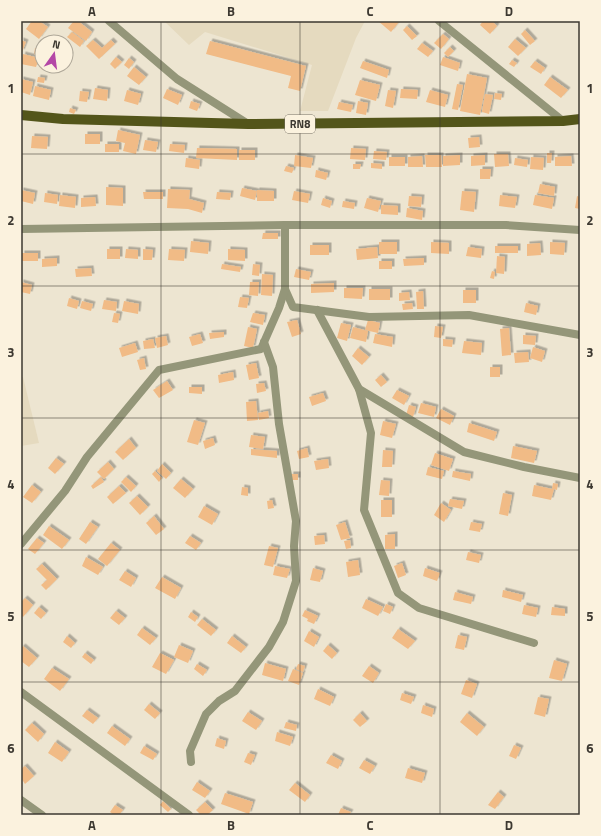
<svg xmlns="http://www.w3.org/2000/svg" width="601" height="836" font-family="'Titillium Web',sans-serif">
<defs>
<filter id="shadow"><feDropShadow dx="2.5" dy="-2.5" stdDeviation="0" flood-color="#0004"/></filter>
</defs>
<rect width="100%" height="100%" fill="#ede5d1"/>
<g fill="#e5dabf">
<polygon points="164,21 365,21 356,38 328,111 300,111 312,65 205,32 189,45"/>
<polygon points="21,377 23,377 39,443 21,446"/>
</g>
<g fill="#f1bb86" filter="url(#shadow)">
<polygon points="32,21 39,21 48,27 39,39 26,29"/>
<polygon points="74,21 78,21 92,32 86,41 68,28"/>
<polygon points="378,21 398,21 399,22 391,32"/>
<polygon points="483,21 492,21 497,26 490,34 480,25"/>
<polygon points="407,26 417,36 412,40 403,30"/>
<polygon points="525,30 535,41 530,45 521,34"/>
<polygon points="72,32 84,41 80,47 67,37"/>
<polygon points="443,34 449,39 441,49 434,43"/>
<polygon points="515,39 526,48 518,56 508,47"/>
<polygon points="21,40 26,42 22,52 21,51"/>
<polygon points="93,40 102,48 111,40 115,44 99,59 86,46"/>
<polygon points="210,41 306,66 300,91 288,88 291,76 206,54"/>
<polygon points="422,43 433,51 428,57 417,49"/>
<polygon points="450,47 454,51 448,57 444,53"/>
<polygon points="35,48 39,49 38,55 34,54"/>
<polygon points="66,51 71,55 66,62"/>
<polygon points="23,54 39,58 36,67 21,64"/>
<polygon points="116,57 122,62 115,69 110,64"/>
<polygon points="443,57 460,63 458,71 440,65"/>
<polygon points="129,58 134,62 129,69 124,65"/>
<polygon points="512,60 517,63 514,67 509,64"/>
<polygon points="363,61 389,70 387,78 360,68"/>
<polygon points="535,61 545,68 541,74 530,67"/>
<polygon points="41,66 58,66 56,72 41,69"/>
<polygon points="134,67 146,77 139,85 127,76"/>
<polygon points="467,74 487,78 480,115 460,111"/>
<polygon points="38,77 45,78 44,83 37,82"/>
<polygon points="550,77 568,90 561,98 544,85"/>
<polygon points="21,79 33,82 30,95 21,92"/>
<polygon points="360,80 380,85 376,101 355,95"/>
<polygon points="457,84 463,85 458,110 452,109"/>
<polygon points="35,86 51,90 49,100 33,96"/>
<polygon points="95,88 108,90 107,101 93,99"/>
<polygon points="167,89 182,95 178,105 163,98"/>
<polygon points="401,89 418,90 417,99 400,98"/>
<polygon points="127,90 141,94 138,105 124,101"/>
<polygon points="388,90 396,91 393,108 385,106"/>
<polygon points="430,90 448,95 445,107 426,102"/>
<polygon points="80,91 89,92 87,102 79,101"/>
<polygon points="495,93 502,94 501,100 494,99"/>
<polygon points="485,94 493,95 489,114 482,112"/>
<polygon points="191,101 200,104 197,111 189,108"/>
<polygon points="358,101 368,103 366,115 356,113"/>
<polygon points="339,102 353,105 351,112 337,109"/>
<polygon points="70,108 76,110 74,114 69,112"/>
<polygon points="118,130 140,135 136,154 123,151 125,143 116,141"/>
<rect x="85" y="134" width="15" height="10"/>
<polygon points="32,136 48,137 47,149 31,148"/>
<polygon points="479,137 480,147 469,148 468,138"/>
<polygon points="145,140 158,142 156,152 143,150"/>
<rect x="105" y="144" width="14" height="8"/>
<polygon points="170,144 185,145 184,153 169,151"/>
<polygon points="197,148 237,149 237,160 196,158"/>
<polygon points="351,148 366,149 365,160 350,159"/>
<rect x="239" y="150" width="16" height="10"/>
<polygon points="374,151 387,152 386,160 373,159"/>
<polygon points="547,153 552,153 551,163 547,163"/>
<polygon points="494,154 508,154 509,166 495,167"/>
<polygon points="295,155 313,158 311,168 294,166"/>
<polygon points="425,155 441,155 442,167 426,167"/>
<polygon points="460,155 460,165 443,166 443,156"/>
<polygon points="485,155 485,165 471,166 471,156"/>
<polygon points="422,156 423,167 408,167 408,157"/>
<polygon points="571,156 572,166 555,166 555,157"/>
<rect x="389" y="157" width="16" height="9"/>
<polygon points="531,157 544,158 543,170 530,169"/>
<polygon points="186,158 200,160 199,169 185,167"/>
<polygon points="515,158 528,160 527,167 514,165"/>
<polygon points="371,163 382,164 382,169 371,168"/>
<polygon points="353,164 361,164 360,169 353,169"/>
<polygon points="286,166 294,168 292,173 284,171"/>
<polygon points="480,169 491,169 490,179 480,179"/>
<polygon points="316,170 328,173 326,180 315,177"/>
<polygon points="540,184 555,187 554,196 538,193"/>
<polygon points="106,187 123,188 123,206 106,205"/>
<polygon points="242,188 257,191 255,200 240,196"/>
<polygon points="168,189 190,190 189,199 204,203 202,213 188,209 167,208"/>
<polygon points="21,190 35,193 33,204 21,201"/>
<polygon points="257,190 274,191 274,201 257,201"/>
<polygon points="294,191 310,194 308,203 292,200"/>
<polygon points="462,191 476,192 474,212 460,210"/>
<polygon points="143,192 163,192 163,199 144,199"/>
<polygon points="217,192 231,193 230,200 216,199"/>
<polygon points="45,193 58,195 57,204 44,202"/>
<polygon points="60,195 76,197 75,208 59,206"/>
<polygon points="500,195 517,197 515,208 499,206"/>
<polygon points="535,195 554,198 552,209 533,205"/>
<polygon points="409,196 422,197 421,207 408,206"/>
<polygon points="577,196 580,197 580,209 575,208"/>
<polygon points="95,197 96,206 81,207 81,198"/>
<polygon points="323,198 332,201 330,208 321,205"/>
<polygon points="367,198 381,201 378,212 364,208"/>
<polygon points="343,201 355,203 354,209 342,207"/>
<polygon points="381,205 398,206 398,215 381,214"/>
<polygon points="407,208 423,211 422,220 406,217"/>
<polygon points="263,233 278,233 278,239 262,239"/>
<polygon points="191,241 209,243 208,254 190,252"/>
<rect x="379" y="242" width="18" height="12"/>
<polygon points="431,242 449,243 449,254 431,253"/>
<polygon points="550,242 565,243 564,255 550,254"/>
<polygon points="540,243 541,255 527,256 527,244"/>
<rect x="310" y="245" width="19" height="10"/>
<rect x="495" y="246" width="23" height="7"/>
<polygon points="377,247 378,258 357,260 356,249"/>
<polygon points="468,247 482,249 481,258 466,256"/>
<rect x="107" y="249" width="13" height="10"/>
<polygon points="126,249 138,250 138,259 125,258"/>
<polygon points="143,249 153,250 152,260 143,260"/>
<polygon points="169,249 185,250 184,261 168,260"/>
<polygon points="228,249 245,250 245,261 228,260"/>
<rect x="22" y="253" width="16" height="8"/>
<polygon points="497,256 505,257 504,274 496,273"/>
<polygon points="57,258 57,266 42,267 42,259"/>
<polygon points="424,258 424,265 404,266 403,259"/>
<rect x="379" y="261" width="13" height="8"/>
<polygon points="222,264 241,267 240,272 221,269"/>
<polygon points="253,264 260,265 259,276 252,275"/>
<polygon points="91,268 92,276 76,277 75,269"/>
<polygon points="296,269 311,272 309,280 294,277"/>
<polygon points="492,271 495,272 494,279 490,278"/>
<polygon points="262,274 273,275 272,296 261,295"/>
<polygon points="21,282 32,285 30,294 21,292"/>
<polygon points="250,282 259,282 258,296 249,295"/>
<polygon points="334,283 334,292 311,293 311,284"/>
<polygon points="344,288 363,288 362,299 344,298"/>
<rect x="369" y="289" width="21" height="11"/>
<rect x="463" y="290" width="13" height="13"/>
<polygon points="423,291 424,309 417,309 416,292"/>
<polygon points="409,292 410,300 399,301 399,293"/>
<polygon points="240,297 249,298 247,308 238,307"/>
<polygon points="69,298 79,301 77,309 67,306"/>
<polygon points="104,300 117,302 116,311 102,309"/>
<polygon points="82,301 93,304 91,311 80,308"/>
<polygon points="124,301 139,304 138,314 122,311"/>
<polygon points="412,303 413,309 403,310 402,304"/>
<polygon points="526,303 538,306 536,315 524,312"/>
<polygon points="114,313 120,314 118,323 112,322"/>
<polygon points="253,313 265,315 263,325 250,322"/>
<polygon points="297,320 301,334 292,337 287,322"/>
<polygon points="368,320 380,323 378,333 365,330"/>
<polygon points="341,323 351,325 347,341 337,338"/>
<polygon points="435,326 443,327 441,338 434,337"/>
<polygon points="248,327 257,329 253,348 244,346"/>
<polygon points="353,327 368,331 366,342 350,338"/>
<polygon points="509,328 511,355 502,356 500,329"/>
<polygon points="224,332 224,337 210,339 209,333"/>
<polygon points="200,334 203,343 192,346 189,337"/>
<polygon points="375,334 393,337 392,347 373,343"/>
<polygon points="523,335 536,336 535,345 523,344"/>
<polygon points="166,336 168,345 157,348 155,338"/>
<polygon points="153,339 155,348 144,349 143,341"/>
<polygon points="443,339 453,340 452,347 443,346"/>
<polygon points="464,341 482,343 481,355 462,353"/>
<polygon points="135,343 138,352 122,357 119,348"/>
<polygon points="533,347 545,351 542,362 530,358"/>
<polygon points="358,348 369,357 362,365 352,356"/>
<polygon points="528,352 529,362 515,363 514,353"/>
<polygon points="144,358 146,369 140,370 137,360"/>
<polygon points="256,363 259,378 249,380 246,365"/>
<rect x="490" y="367" width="10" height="10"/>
<polygon points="233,372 234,380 219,383 218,375"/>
<polygon points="381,375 387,382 381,387 375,380"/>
<polygon points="167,381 173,390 159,398 153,390"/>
<polygon points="264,383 266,391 257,393 256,384"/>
<polygon points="189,387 202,387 202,394 189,393"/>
<polygon points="397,390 409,396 404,405 392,398"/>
<polygon points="323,393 326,401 312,406 309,397"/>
<polygon points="256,401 258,420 247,421 246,402"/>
<polygon points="421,403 436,407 434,417 418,413"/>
<polygon points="409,405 416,407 413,417 406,415"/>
<polygon points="441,409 454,416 450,425 436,418"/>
<polygon points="268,411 269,418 259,420 258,413"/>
<polygon points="194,420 205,423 198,445 187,442"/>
<polygon points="383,421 396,424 392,438 380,435"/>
<polygon points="469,423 497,432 494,441 467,432"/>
<polygon points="251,435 265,437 263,449 249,447"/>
<polygon points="213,438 215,445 205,449 203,441"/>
<polygon points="129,439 136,448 123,460 115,452"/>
<polygon points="513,446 537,451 534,463 511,458"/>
<polygon points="307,448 309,457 299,459 297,451"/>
<polygon points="251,449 277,451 277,458 251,455"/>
<polygon points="383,450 393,451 392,467 382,467"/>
<polygon points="435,453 453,459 449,471 431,465"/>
<polygon points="56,458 64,464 55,474 48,468"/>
<polygon points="328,459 329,468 316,470 314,461"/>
<polygon points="108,462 114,469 104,479 97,472"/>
<polygon points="162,464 171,473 166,479 157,471"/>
<polygon points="428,467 444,471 442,479 426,475"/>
<polygon points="155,471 162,478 159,482 152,474"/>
<polygon points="453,471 471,474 470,481 452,477"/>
<polygon points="291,474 298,474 298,480 290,480"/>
<polygon points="101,477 104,482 93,489 91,486"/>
<polygon points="126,477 136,486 131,492 121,482"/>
<polygon points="181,479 193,489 185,498 173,488"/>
<polygon points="381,480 390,481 389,496 379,495"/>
<polygon points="553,483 558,484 557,490 554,489 551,500 532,496 534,485 552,489"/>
<polygon points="32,485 41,492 32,503 23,497"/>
<polygon points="119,486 126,493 113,504 107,497"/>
<polygon points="242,487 248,488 248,496 241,495"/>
<polygon points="503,493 512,495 508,516 499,514"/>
<polygon points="137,496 148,507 140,515 129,503"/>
<polygon points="450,499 464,501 462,509 448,506"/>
<polygon points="272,500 274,508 268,509 267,501"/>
<rect x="381" y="500" width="11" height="17"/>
<polygon points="441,503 451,510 444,522 434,515"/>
<polygon points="204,506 218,514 212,525 198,517"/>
<polygon points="154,516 164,529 156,535 146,523"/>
<polygon points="90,522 98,527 86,544 79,539"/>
<polygon points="345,522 350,538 341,540 336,525"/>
<polygon points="471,522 482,524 480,532 469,530"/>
<polygon points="49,526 69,540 62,549 43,535"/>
<polygon points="395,534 395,549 385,549 385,535"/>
<polygon points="324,535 325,544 315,545 314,536"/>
<polygon points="190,536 201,543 196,550 185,543"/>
<polygon points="37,538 44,543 35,554 28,549"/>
<polygon points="350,540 351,548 346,549 344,541"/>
<polygon points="111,543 120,550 107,566 98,559"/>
<polygon points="269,546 278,548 273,567 264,565"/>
<polygon points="468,552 481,555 479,563 466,560"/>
<polygon points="86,557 103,567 98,575 82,566"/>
<polygon points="358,560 360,575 348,577 346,562"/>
<polygon points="402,563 406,575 398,578 394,566"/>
<polygon points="42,564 57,579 46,590 41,585 47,580 36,569"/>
<polygon points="275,566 290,569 287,578 273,575"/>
<polygon points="313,568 323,571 320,582 310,580"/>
<polygon points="425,568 440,573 437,581 423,576"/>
<polygon points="125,571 136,578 131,587 119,580"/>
<polygon points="162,577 181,588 175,599 155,588"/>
<polygon points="503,590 523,595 521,602 502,597"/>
<polygon points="455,592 473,597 471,604 453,600"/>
<polygon points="25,598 33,605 23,617 21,615 21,602"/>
<polygon points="366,599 383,607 378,616 362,608"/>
<polygon points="386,604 393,607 390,614 383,611"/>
<polygon points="524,605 538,608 536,617 522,614"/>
<polygon points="39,607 46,613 41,619 34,613"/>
<polygon points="552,607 565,609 565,616 551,615"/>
<polygon points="305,610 318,616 314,624 307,621 308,619 302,616"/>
<polygon points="116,611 125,618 119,625 110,618"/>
<polygon points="191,612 198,617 195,622 188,617"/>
<polygon points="202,619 216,630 211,636 197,625"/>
<polygon points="142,628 156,638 150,645 137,635"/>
<polygon points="398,629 415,641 408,649 392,638"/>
<polygon points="309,631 319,637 314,647 304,641"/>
<polygon points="458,635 467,637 464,650 455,648"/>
<polygon points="67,636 75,643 71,648 63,642"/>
<polygon points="232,636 246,647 241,653 227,643"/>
<polygon points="179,645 193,651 188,663 174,657"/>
<polygon points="328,645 337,653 332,659 323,651"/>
<polygon points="23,646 37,658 29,667 21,661 21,648"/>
<polygon points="85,653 94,660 91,664 82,657"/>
<polygon points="160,653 174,660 166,674 152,667"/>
<polygon points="554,660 567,664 562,681 549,678"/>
<polygon points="265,663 286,669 283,681 262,675"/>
<polygon points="197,664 207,670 203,676 194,669"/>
<polygon points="298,664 305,666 303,672 296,669"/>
<polygon points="369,666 379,673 373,683 362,676"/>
<polygon points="52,668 69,679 60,691 44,679"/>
<polygon points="293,669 303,673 299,685 288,681"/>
<polygon points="466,680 477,684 472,698 461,694"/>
<polygon points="318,689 334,697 330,706 314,699"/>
<polygon points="402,693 414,697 411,704 400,700"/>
<polygon points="538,697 549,699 545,717 534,714"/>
<polygon points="149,704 160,713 155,719 144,710"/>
<polygon points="423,705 434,709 432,717 421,713"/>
<polygon points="87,710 98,718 93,724 82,716"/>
<polygon points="248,712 262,721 256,730 242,721"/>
<polygon points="360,713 367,721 360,727 353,720"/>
<polygon points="467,713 484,727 477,736 460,722"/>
<polygon points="286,722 297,725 296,731 284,728"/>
<polygon points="32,723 44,734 38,742 25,730"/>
<polygon points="112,726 130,739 125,746 107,733"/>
<polygon points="277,732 293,737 290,746 275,741"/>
<polygon points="217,738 226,741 224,749 215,746"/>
<polygon points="55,742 69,752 62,762 48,753"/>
<polygon points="514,745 521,748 516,759 509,756"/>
<polygon points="144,746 157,754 153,760 140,753"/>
<polygon points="248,753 255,755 251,765 244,762"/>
<polygon points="331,755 342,761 338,769 326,763"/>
<polygon points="364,760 375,766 370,774 359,768"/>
<polygon points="25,766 34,776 25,784 21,778 21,769"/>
<polygon points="408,768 425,773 422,783 405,778"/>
<polygon points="197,782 210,791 205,798 192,790"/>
<polygon points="295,783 310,795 305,802 289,790"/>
<polygon points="498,792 504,797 495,809 488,805"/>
<polygon points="225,793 253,802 249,814 221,804"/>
<polygon points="163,801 171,809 168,812 160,805"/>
<polygon points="205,802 213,810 207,815 201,815 196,810"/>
<polygon points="115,805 123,810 119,815 114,815 110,812"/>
<polygon points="341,808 351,812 349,815 338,815"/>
</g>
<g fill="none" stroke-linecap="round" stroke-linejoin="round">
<g stroke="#949679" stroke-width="8">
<polyline points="109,21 177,79 248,124"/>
<polyline points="439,21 563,121"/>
<polyline points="285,225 285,289 293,307 369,317 469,315 580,335"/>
<polyline points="21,229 285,225 506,225 580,230"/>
<polyline points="317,310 359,389 464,452 524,467 580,478"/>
<polyline points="359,389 371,433 364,510 398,593 419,608 534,643"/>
<polyline points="21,544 65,491 87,457 159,370 261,349 279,308 285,289"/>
<polyline points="21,692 189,815"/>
<polyline points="191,762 190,751 206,714 219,701 235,691 269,647 283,622 296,581 294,546 296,521 279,424 273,367 264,342"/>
<polyline points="21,800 42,815"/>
</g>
<polyline stroke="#53551a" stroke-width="10" points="21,115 63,119 248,124 563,121 580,119"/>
</g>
<path fill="none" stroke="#3d3931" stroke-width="1" stroke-opacity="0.55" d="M 161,21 L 161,815M 300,21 L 300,815M 440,21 L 440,815M 21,154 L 580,154M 21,286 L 580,286M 21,418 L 580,418M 21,550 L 580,550M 21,682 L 580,682"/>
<g text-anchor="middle" stroke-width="3" stroke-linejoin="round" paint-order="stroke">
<rect fill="#fbf2de" stroke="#767065" stroke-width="1" x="285" y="115" width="30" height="18" rx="3"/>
<g font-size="11" font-weight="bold" fill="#3d3931">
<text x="300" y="128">RN8</text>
</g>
</g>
<rect width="601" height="836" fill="none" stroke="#fbf2de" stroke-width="44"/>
<g transform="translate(54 54) rotate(14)"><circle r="19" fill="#fbf2de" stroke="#afa899"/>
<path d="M0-3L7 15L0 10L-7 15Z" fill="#b447a6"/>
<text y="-6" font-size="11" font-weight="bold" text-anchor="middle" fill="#3d3931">N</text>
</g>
<rect x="22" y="22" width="557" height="792" fill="none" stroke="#3d3931" stroke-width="1.5"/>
<g font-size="13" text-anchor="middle" font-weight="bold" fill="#3d3931">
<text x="92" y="16">A</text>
<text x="231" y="16">B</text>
<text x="370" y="16">C</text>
<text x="509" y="16">D</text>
<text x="11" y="93">1</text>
<text x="590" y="93">1</text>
<text x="11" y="225">2</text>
<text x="590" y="225">2</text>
<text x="11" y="357">3</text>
<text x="590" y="357">3</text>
<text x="11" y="489">4</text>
<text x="590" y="489">4</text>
<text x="11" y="621">5</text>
<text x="590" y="621">5</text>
<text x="11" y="753">6</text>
<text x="590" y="753">6</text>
<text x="92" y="830">A</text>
<text x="231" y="830">B</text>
<text x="370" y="830">C</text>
<text x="509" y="830">D</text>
</g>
</svg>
